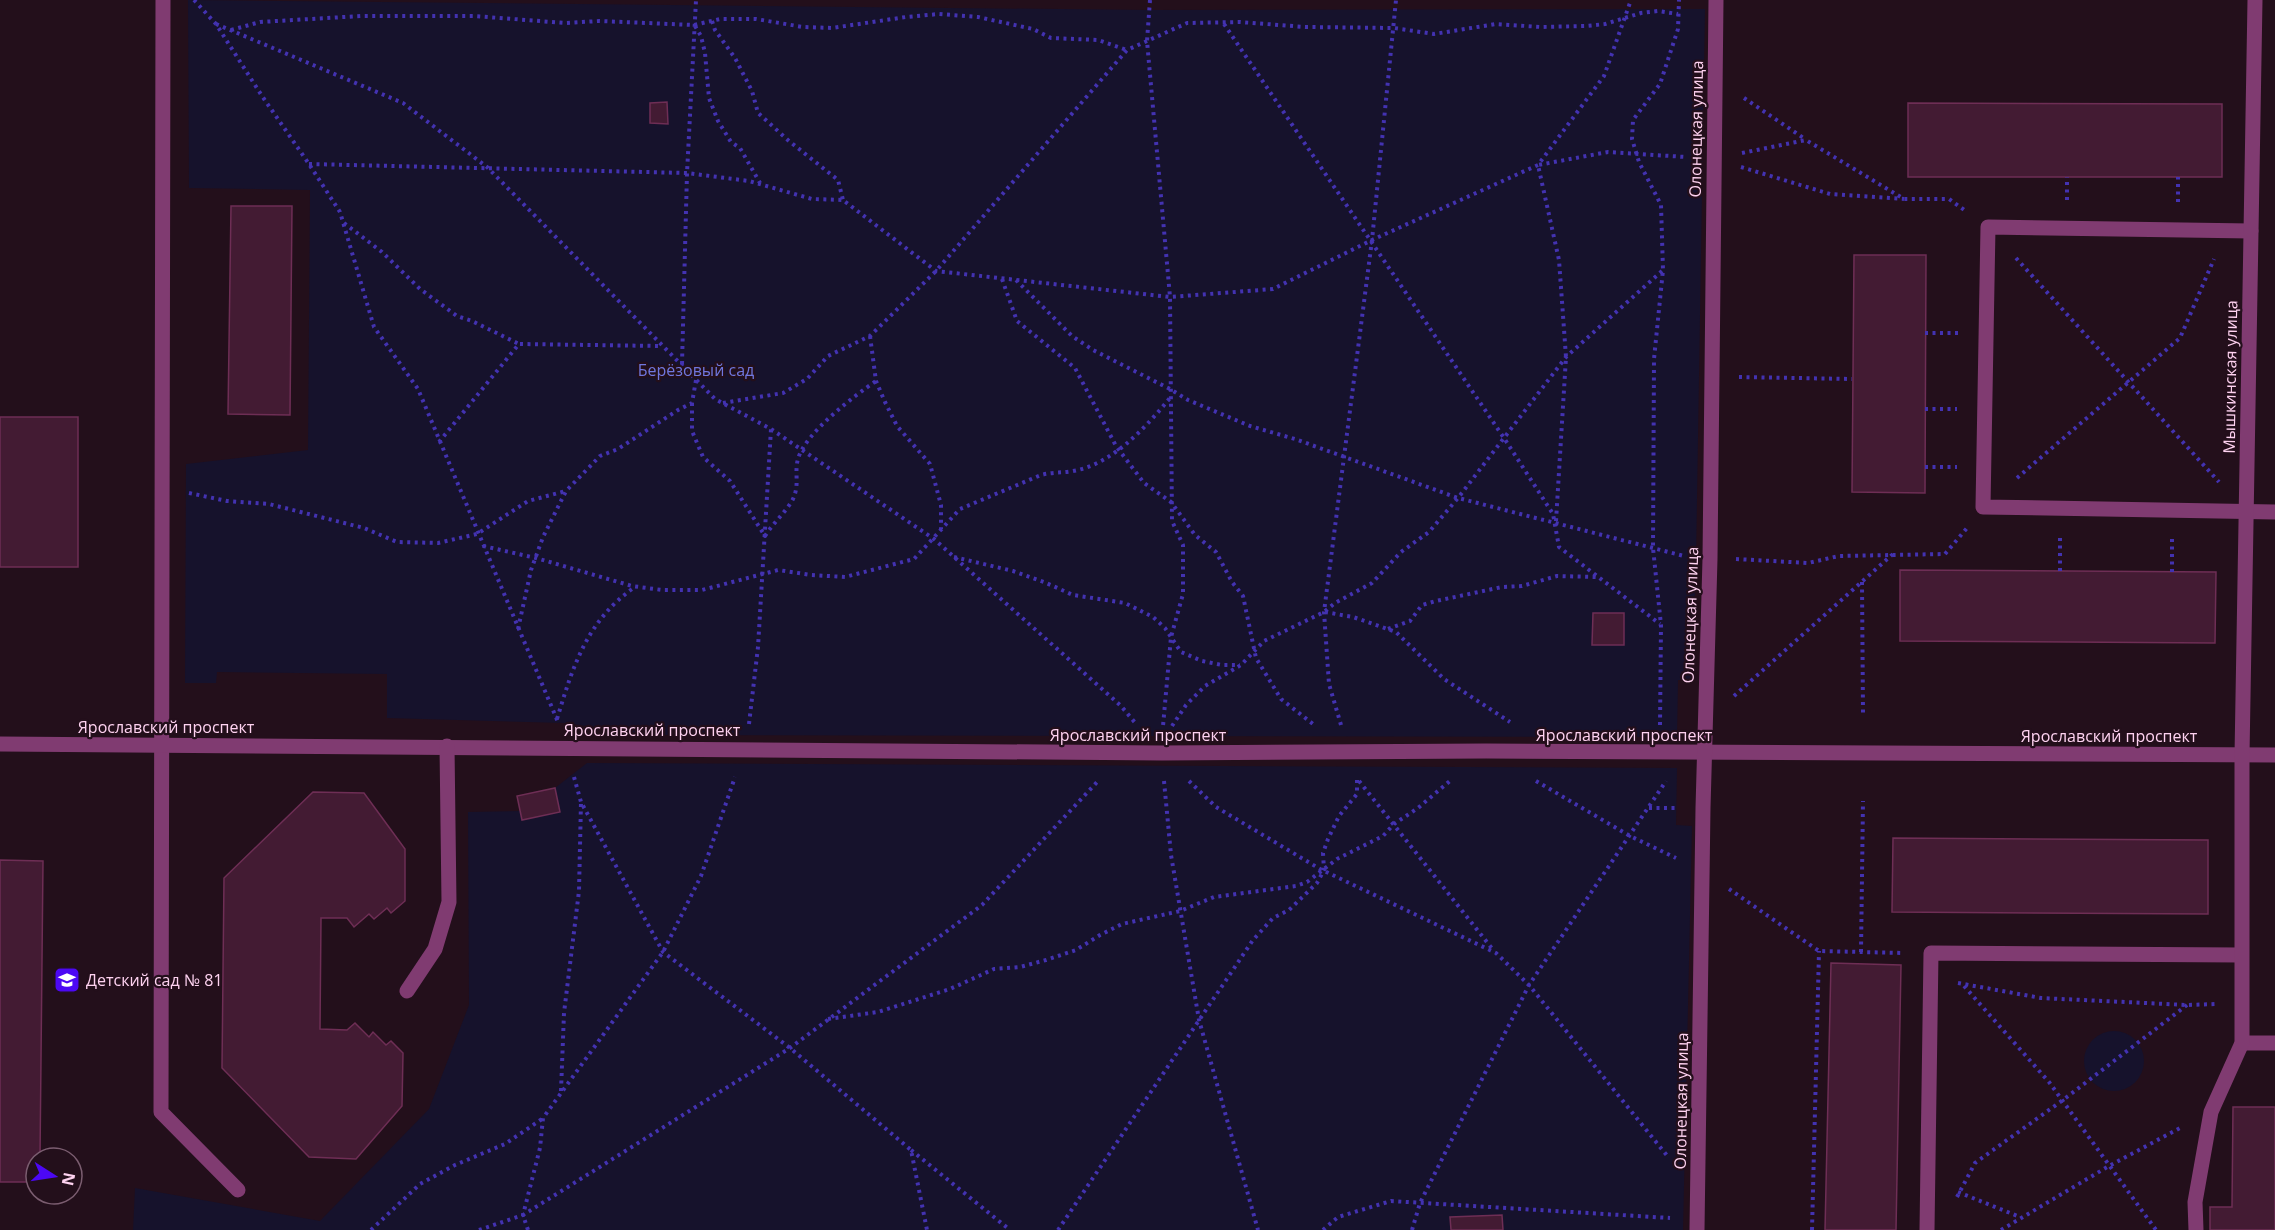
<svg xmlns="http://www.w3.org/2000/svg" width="2275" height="1230" font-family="'Open Sans',sans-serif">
<rect width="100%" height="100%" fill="#230f1b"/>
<g fill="#16122c">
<polygon points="188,0 1150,10 1705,9 1696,560 1692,680 1678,680 1677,737 650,735 564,723 387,718 387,674 217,672 216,683 185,683 186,464 308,450 310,190 189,188"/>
<polygon points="587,763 1677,768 1676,825 1692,826 1683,1230 133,1230 135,1188 320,1221 429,1109 469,1005 468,812 521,811 523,820 559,812 555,788"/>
<circle cx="2114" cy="1061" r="30"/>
</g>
<g fill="#431b33" stroke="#6e2e55" stroke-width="1.5">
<polygon points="667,102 668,124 650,123 650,103"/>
<polygon points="1908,103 2222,104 2222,177 1908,177"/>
<polygon points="231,206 292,206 290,415 228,414"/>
<polygon points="1854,255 1926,255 1925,493 1852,492"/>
<rect x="0" y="417" width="78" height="150"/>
<polygon points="1900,570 2216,572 2215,643 1900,641"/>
<polygon points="1593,613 1624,613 1624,645 1592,645"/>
<polygon points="555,788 560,812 522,820 517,796"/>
<polygon points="313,792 364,793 405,849 405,901 391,913 387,908 374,919 369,914 354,927 347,918 321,918 320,1029 347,1030 355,1023 369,1037 373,1032 386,1045 391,1041 403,1053 402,1106 356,1159 309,1157 222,1068 224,878"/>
<polygon points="1893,838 2208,840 2208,914 1892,912"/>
<polygon points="0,860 43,861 40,1158 36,1158 36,1182 0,1182"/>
<polygon points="1831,963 1901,965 1896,1230 1825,1230"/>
<polygon points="2233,1107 2275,1107 2275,1230 2210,1230 2210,1207 2232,1207"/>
<polygon points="1502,1215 1503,1230 1451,1230 1450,1217"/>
</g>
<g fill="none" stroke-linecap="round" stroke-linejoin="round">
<g stroke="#4332b1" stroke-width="4" stroke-dasharray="3 4.5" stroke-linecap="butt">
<polyline points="194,0 216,24 262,96 309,164 340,212 374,327 418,389 558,722"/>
<polyline points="1150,0 1147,41 1170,297 1172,521 1183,545 1183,594 1171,637 1163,726"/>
<polyline points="712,21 715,30 735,58 752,91 758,113 789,141 838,180 843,200"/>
<polyline points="216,24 403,103 487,167 715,399 771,429 934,539 1121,706 1137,725"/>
<polyline points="1224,24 1504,438 1553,514 1559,547 1660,624"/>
<polyline points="695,26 701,36 705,53 709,98 718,121 731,142 740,148 760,183"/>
<polyline points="231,30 260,22 361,16 474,16 565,23 599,21 694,25 720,19 756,19 803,27 832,28 906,17 939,14 978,17 1033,29 1051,38 1098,40 1127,50"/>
<polyline points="1744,98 1805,139"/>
<polyline points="1742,153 1806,140 1904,199 1949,199 1967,212"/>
<polyline points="309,164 687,173 749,181 812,199 843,200 936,271 1170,297 1273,289 1372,240 1538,165 1604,76 1631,0"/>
<polyline points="1741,167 1830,194 1904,199"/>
<polyline points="2067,200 2067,177"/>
<polyline points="2178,202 2178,177"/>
<polyline points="344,223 382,252 420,289 457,316 472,321 519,344"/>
<polyline points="2016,258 2219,482"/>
<polyline points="1002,279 1017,321 1075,368 1116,446 1144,483 1171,502 1195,535 1216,552 1232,582 1243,596 1256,658 1281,699 1313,724"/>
<polyline points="1016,280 1072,336 1093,350 1170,389 1188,400 1250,426 1295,439 1458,498 1684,556"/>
<polyline points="1925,333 1960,333"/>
<polyline points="870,336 876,381 885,402 897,426 930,464 941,505 941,529"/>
<polyline points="682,364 687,173 696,0"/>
<polyline points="1739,377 1852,379"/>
<path d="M 692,403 L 692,431 L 703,457 L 730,481 L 765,536 C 773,523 786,512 793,499 C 800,484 794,473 798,459 C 805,433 854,396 876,381"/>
<polyline points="723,403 783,393 807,379 828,356 870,336 936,271 1127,50 1187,23 1240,22 1305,27 1394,28 1434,34 1496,24 1541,27 1586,26 1605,24 1641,13 1658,11 1678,14"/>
<polyline points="1925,409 1957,409"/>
<polyline points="439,442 519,344 661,346"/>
<polyline points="1925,467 1957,467"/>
<polyline points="2017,478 2180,338 2214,259"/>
<polyline points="189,493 227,501 269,504 364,528 397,542 438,543 477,534 528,501 566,491"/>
<polyline points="1556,521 1566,357 1559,260 1538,165 1608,152 1686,157"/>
<path d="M 483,546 L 536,558 L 632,586 L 662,590 L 702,590 L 778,570 L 811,575 L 845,577 L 914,559 L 960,509 L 1041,475 C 1052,472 1062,473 1073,471 C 1113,464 1146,427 1170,398"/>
<polyline points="954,557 1013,571 1044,582 1073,595 1125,603 1153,617 1165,628 1181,652 1202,661 1222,665 1240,665"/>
<polyline points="1736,559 1808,563 1839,556 1945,554 1967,528"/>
<polyline points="2060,571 2060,536"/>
<polyline points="2172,572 2172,538"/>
<polyline points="1862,582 1863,713"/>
<polyline points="1325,612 1353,617 1396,632 1444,679 1510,722"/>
<polyline points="518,629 531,570 543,537 566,491 600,456 618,449 678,410 692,403 696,380"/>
<polyline points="1388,629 1410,621 1422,605 1436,601 1502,587 1522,586 1557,576 1596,577"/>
<polyline points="1734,696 1893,554"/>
<path d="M 557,719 C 573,666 587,620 635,587"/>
<polyline points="749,724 758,647 771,429"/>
<polyline points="1341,725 1329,684 1324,612 1372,240 1396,0"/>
<polyline points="1660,725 1661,625 1653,548 1654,359 1663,270 1661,205 1639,162 1632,139 1633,120 1660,84 1678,29 1679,0"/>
<polyline points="1172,726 1186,705 1205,686 1241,665 1264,641 1324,612 1335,603 1372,583 1401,552 1429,532 1458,498 1566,357 1663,270"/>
<polyline points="574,777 581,802 663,952 790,1048 911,1150 927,1230"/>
<polyline points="1164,781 1171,855 1199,1020 1258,1230"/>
<polyline points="1189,781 1216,807 1320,869 1496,953 1529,985 1669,1158"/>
<polyline points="1359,781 1494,951"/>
<polyline points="1536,781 1630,836 1676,858"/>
<polyline points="1649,808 1677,808"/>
<polyline points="1729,889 1819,951 1904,953"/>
<polyline points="1861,952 1863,801"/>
<polyline points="1958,983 2041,998 2187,1005 2216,1004"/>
<polyline points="1964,986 2049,1082 2156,1230"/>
<polyline points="828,1019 878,1012 950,989 994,969 1020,967 1046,960 1076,950 1100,935 1122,924 1180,911 1214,897 1296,886 1307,882 1337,859 1383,836 1394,824 1418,808 1451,780"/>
<polyline points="561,1091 564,1013 579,891 581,802"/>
<polyline points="911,1150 1010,1230"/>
<polyline points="1958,1192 2020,1217"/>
<polyline points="1957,1197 1975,1163 2063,1100 2187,1005"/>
<polyline points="371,1230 420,1184 455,1165 505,1144 542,1119"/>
<polyline points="479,1230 523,1215 540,1148 543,1118 663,952 701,876 735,777"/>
<polyline points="528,1230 523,1215 790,1048 982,905 1099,780"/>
<polyline points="1058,1230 1253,940 1273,918 1289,910 1317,883 1324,870 1323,853 1328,839 1339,816 1357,794 1357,779"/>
<polyline points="1323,1230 1338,1217 1391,1201 1670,1218"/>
<polyline points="1412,1230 1420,1203 1529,985 1666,781"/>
<polyline points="1812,1230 1819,951"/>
<polyline points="2001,1230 2109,1166 2180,1128"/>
</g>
<g stroke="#803b71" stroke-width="15">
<polyline points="163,0 161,1112 238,1190"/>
<polyline points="2251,231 1988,227 1983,507 2275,512"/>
<polyline points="0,744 1162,753 1486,751 2275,755"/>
<polyline points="407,991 435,949 449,902 447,746"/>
<polyline points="2242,1043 2275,1043"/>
<polyline points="1697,1230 1703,808 1710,559 1716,0"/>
<polyline points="1927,1230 1931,953 2241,955"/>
<polyline points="2196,1230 2195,1202 2211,1112 2242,1043 2242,755 2255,0"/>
</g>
</g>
<defs>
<g id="school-square" transform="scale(1.35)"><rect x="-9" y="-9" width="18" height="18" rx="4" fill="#4c08f4" stroke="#230f1b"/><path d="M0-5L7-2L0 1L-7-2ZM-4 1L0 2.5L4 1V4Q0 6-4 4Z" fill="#fff"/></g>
</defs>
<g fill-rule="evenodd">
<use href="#school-square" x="67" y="980"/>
</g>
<g text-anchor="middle" stroke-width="4.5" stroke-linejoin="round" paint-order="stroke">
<g font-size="16" fill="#fed2f0" stroke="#230f1b">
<text transform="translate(1696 129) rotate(-89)" y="6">Олонецкая улица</text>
<text transform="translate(2230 377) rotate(-89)" y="6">Мышкинская улица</text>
<text transform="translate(1690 615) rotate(-88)" y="6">Олонецкая улица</text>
<text x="166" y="733">Ярославский проспект</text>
<text x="652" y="736">Ярославский проспект</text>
<text x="1138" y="741">Ярославский проспект</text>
<text x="1624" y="741">Ярославский проспект</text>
<text x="2109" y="742">Ярославский проспект</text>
<text transform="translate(1681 1101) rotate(-89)" y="6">Олонецкая улица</text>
</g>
<g font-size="16" fill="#7077df" stroke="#230f1b">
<text x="696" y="376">Берёзовый сад</text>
</g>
<g font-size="16" fill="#fed2f0" stroke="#230f1b" text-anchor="start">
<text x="86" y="986">Детский сад № 81</text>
</g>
</g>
<g transform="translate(54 1176) rotate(102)"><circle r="28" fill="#230f1b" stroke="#7b5d70" stroke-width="1.5"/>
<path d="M0-4.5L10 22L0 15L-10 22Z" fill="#4c08f4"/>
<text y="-9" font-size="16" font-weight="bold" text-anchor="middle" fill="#fed2f0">N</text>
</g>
</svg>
